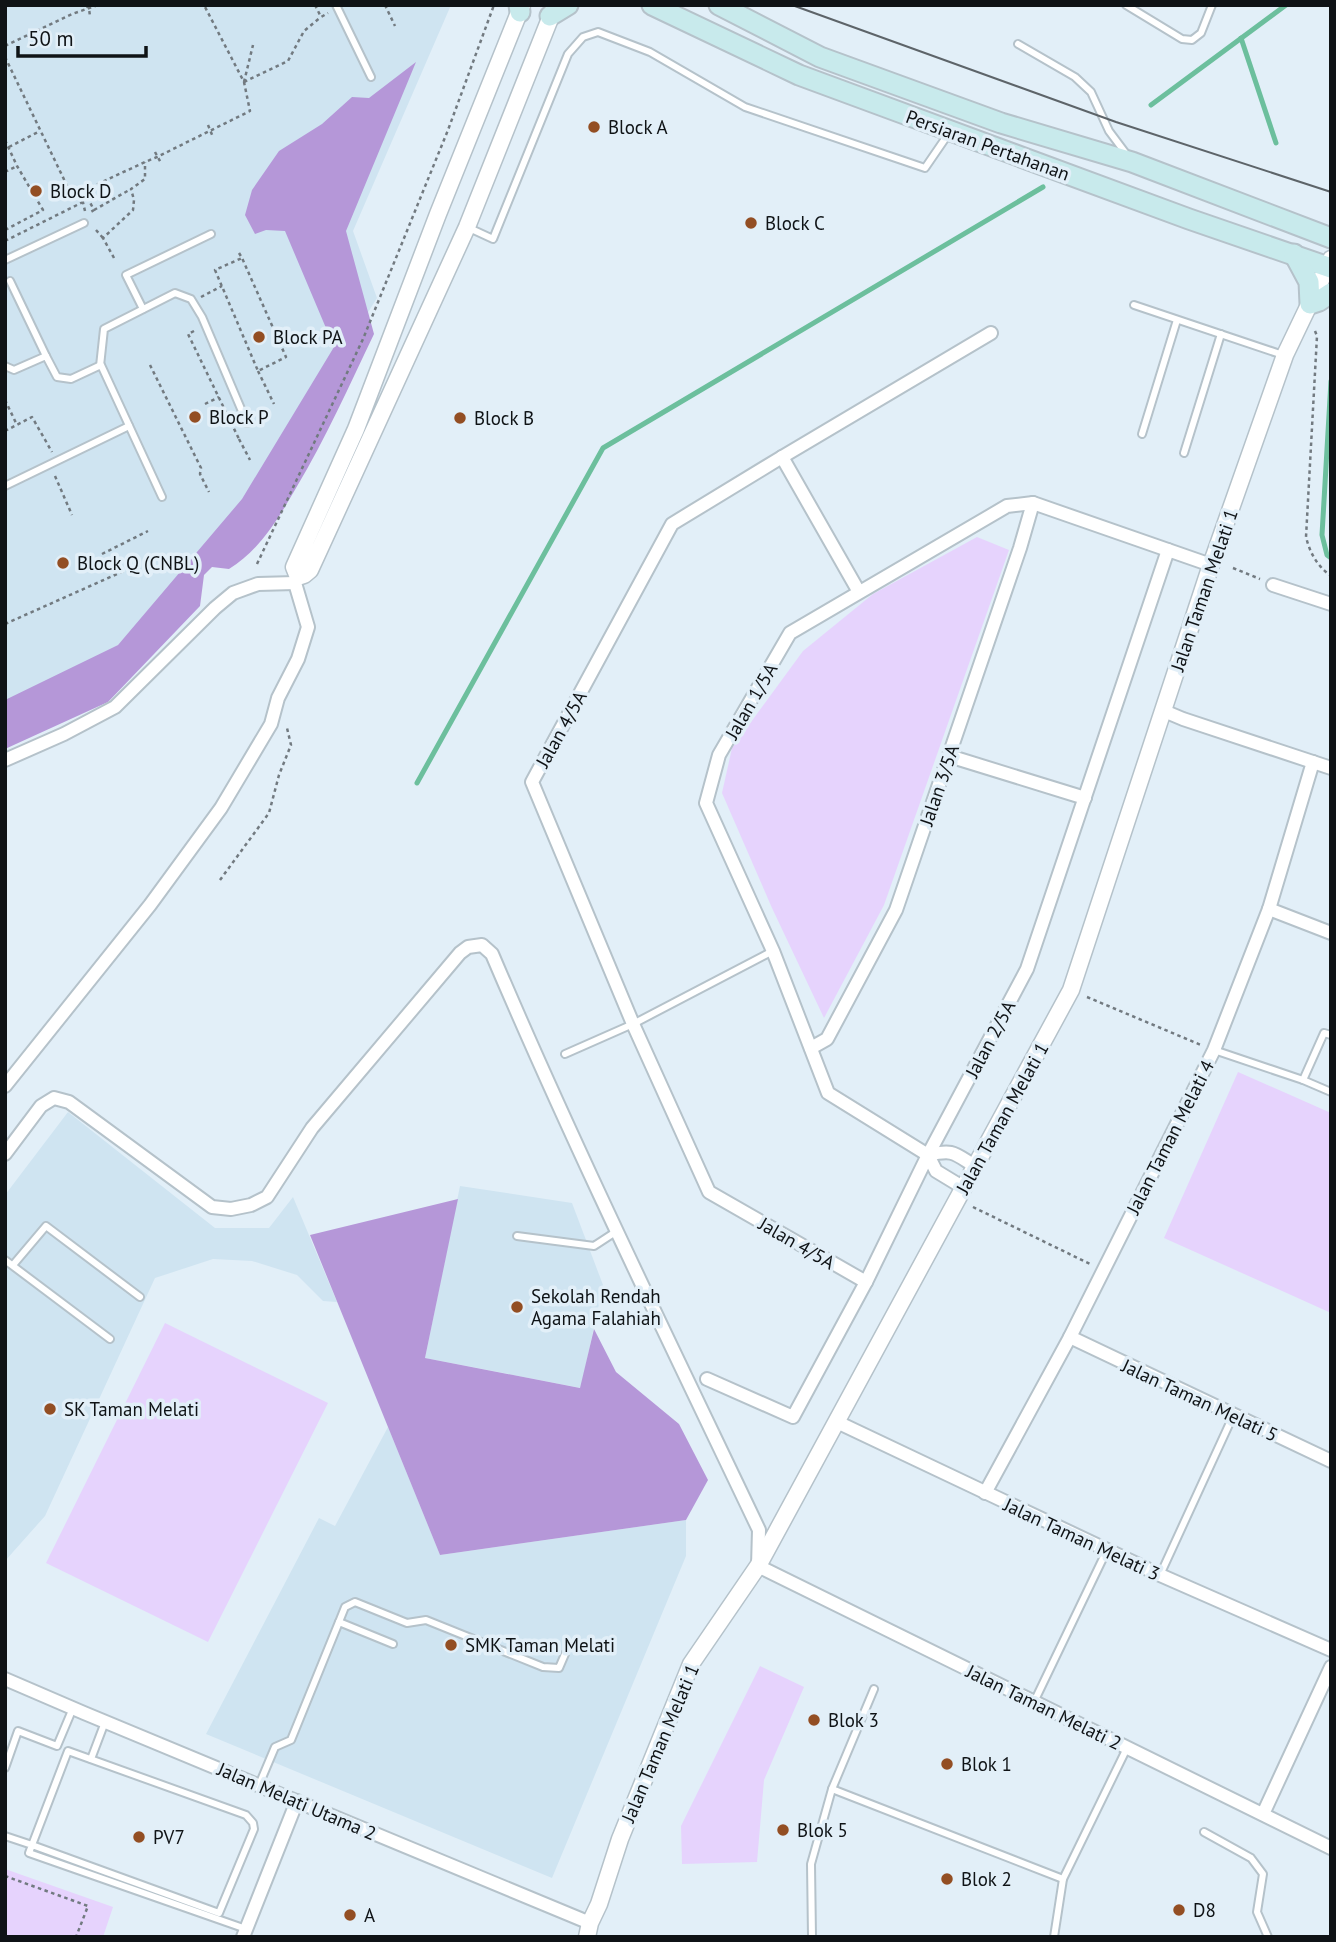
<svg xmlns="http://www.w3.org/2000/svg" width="1336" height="1942" font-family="'PT Sans',sans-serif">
<rect width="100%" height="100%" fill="#e2eff8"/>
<g fill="#cfe4f1">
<polygon points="5,5 451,5 353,231 377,298 250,501 118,645 5,702"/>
<polygon points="68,1112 215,1228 269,1228 293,1197 337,1302 323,1301 297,1275 252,1261 213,1259 155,1278 45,1516 5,1561 5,1195"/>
<polygon points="460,1186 572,1203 603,1285 581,1388 425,1358"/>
<polygon points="388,1427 440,1555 686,1520 686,1556 552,1878 206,1734 319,1518 335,1526"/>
</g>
<g fill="#e6d3fd">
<polygon points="977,537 1009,550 884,905 824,1018 772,908 722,793 732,748 803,651 873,594"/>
<polygon points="1238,1072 1331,1113 1331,1313 1164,1238"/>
<polygon points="165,1323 328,1403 208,1642 46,1563"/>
<polygon points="760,1666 804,1687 764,1780 757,1862 682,1864 681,1826"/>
<polygon points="5,1869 113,1907 103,1937 5,1937"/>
</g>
<g fill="#b597d8">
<path d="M 416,62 L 346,231 L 374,334 C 349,386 326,438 296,488 C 278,519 260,550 229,569 L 212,567 L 204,575 L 200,606 L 108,702 L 5,749 L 5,700 L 118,645 L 242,499 L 334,347 L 285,231 L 266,230 L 255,234 L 245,215 L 252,190 L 279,151 L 322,124 L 352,97 L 369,98 Z"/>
<polygon points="458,1199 425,1358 580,1388 594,1329 616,1372 679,1424 708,1480 686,1520 440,1555 310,1235"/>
</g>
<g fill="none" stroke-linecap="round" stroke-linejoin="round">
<g stroke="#6cbf9d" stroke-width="5">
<polyline points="1241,38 1276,143"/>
<polyline points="1151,105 1286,5"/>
<polyline points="1331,381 1322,535 1327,555 1331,558"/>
<polyline points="417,783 603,448 1043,187"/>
</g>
<g stroke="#b5c2ca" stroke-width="10">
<g id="service">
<polyline points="336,5 371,77"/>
<polyline points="1126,5 1182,39 1192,40 1201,33 1212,5"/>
<polyline points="1018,44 1075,77 1091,92 1109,131 1127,155"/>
<polyline points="467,227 493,239 568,54 583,37 598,32 650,52 745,107 925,168 949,133"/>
<polyline points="5,260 84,223"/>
<polyline points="10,281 46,356"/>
<polyline points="1134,305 1283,355"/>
<polyline points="143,309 126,275 211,234"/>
<polyline points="5,366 14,370 46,356 57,377 71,379 101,365 162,497"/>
<polyline points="100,366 104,329 175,293 191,299 202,317 247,423"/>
<polyline points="1142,434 1177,320"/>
<polyline points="1184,453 1221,334"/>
<polyline points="5,486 129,426"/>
<polyline points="1214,1050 1303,1080 1331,1092"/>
<polyline points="565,1054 633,1024 773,951"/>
<polyline points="1303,1080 1324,1033 1331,1035"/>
<polyline points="517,1236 594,1246 617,1231"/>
<polyline points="5,1260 110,1339"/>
<polyline points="13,1265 46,1226 140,1297"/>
<polyline points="1160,1575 1233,1416"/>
<polyline points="339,1622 345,1607 355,1602 407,1623 426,1620 543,1667 559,1668 565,1654"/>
<polyline points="1034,1702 1107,1550"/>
<polyline points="91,1759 105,1722"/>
<polyline points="5,1768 18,1731 57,1746 73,1708"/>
<polyline points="259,1785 275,1747 291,1740 339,1622 393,1644"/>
<polyline points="832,1789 1063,1879"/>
<polyline points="1204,1832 1251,1858 1263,1874 1257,1912 1268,1937"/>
<polyline points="5,1836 32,1845 219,1913 254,1829 253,1823 246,1815 68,1751 32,1845 29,1853 246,1929"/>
<polyline points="812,1937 811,1864 832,1789 874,1689"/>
<polyline points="1054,1937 1063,1879 1127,1748"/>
</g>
</g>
<g stroke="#b5c2ca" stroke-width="16">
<g id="minor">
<polyline points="782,457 859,592"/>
<polyline points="1273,585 1331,604"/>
<polyline points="1164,711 1183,719 1331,768"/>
<polyline points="949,756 1085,798"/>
<polyline points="5,760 64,734 115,707 215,608 233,593 258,584 295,583"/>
<polyline points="1269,909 1331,933"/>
<polyline points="811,1048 827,1039 896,910 1020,548 1033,503"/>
<polyline points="5,1086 150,905 221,808 271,724 278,698 298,659 308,627 295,583 298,577"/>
<path d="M 5,1154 L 41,1106 L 54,1098 L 69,1102 L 212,1207 L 231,1209 L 251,1205 L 267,1197 L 312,1128 L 460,953 L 468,947 L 482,945 L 492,954 C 575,1149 668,1339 759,1530 L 758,1566 L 1331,1848"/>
<path d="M 928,1155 C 954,1149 954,1153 976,1167"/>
<polyline points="964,1188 936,1171 928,1155 828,1093 773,951 706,803 719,755 790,633 1007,506 1033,503 1211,565"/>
<polyline points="866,1282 709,1192 633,1024 532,782 672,524 782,457 991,333"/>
<polyline points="1070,1337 1331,1461"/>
<polyline points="707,1379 793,1417 866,1282 928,1155 1027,969 1168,550"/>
<polyline points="837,1422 1160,1575 1331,1650"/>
<polyline points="985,1493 1070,1337 1214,1050 1269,909 1313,762"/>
<polyline points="5,1679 84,1713 590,1923"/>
<polyline points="1263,1814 1331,1667"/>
<polyline points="243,1937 297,1801"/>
</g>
</g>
<g stroke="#b5c2ca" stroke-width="19">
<g id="tertiary">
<polyline points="522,5 438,214 356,429 294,567 298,577 304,575 310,570 467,227 555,6"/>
<polyline points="587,1937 590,1923 599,1904 620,1839 691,1664 758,1566 1071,990 1211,565 1285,355 1331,259"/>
</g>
</g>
<g stroke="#b5c2ca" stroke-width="23">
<g id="secondary">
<polyline points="519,5 520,12"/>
<polyline points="652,5 799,75 1189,219 1331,268"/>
<polyline points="719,5 820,57 1001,123 1132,162 1331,238"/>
<polyline points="550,16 568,5"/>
<polyline points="1294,254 1309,282 1310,304 1319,301 1331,293"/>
</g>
</g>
<g stroke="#727a80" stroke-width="2.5" stroke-dasharray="3.5 3.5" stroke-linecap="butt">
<polyline points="86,5 89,9 90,16"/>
<polyline points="315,5 321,17 328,13"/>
<polyline points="385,5 395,26"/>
<polyline points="5,46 72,14 98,5"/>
<polyline points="5,57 72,196 145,162 157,157 250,111 244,82 204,5"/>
<polyline points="244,82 288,61 304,31 321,17"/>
<polyline points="244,82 253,45"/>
<polyline points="208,125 213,137"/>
<polyline points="5,140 17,166 43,210 5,230"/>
<polyline points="9,147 40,131"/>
<polyline points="155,152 161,163"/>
<polyline points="5,172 17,166"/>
<polyline points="84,191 94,210 89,213"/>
<polyline points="81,194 85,211"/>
<polyline points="94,210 131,189"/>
<polyline points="96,230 103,238"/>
<polyline points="5,241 83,202"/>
<polyline points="239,253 242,258 286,357 258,371 215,270 242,258"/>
<polyline points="114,258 103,238 133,210 134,200 131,189 145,179 145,162"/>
<polyline points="201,297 222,286"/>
<polyline points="194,331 188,334 239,439"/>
<path d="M 1315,331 L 1317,336 L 1306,537 C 1310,553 1317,566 1331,576"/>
<polyline points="150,365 201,468 200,474 209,492"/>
<polyline points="258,371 274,404"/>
<polyline points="5,400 17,425"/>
<polyline points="205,404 219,397"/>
<polyline points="5,431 32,417 52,452"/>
<polyline points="239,439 250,460"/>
<polyline points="55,476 72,515"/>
<polyline points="102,554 148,531"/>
<polyline points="257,564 363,339 448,130 494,5"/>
<polyline points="1233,568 1260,579"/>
<polyline points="5,624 126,570"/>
<polyline points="220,880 269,813 279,775 291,745 287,728"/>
<polyline points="1087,997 1201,1045"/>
<polyline points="973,1207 1090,1264"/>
<polyline points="5,1876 88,1906 76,1937"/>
</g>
<use href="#service" stroke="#fff" stroke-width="6"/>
<use href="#minor" stroke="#fff" stroke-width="12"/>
<use href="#tertiary" stroke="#fff" stroke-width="16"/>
<use href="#secondary" stroke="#c8eaec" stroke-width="19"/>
<polyline stroke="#5d6469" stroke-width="2" points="792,5 1116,122 1331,192"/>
</g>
<g fill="#934e23" stroke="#e2eff8" stroke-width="2.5">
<circle cx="594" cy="127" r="7"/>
<circle cx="36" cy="191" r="7"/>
<circle cx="751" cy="223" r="7"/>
<circle cx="259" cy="337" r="7"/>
<circle cx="195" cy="417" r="7"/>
<circle cx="460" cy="418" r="7"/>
<circle cx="63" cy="563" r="7"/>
<circle cx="517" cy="1307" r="7"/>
<circle cx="50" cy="1409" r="7"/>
<circle cx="451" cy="1645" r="7"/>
<circle cx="814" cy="1720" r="7"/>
<circle cx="947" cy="1764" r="7"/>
<circle cx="783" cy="1830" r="7"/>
<circle cx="139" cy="1837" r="7"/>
<circle cx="947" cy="1879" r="7"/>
<circle cx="1179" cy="1910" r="7"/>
<circle cx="350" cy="1915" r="7"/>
</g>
<g text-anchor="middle" stroke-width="7" stroke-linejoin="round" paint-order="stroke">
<g font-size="19" fill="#0f1316" stroke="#e2eff8" text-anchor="start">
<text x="608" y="134">Block A</text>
<text x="50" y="198">Block D</text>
<text x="765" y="230">Block C</text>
<text x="273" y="344">Block PA</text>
<text x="209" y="424">Block P</text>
<text x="474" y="425">Block B</text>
<text x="77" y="570">Block Q (CNBL)</text>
<text x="531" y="1303">Sekolah Rendah<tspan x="531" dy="22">Agama Falahiah</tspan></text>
<text x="64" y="1416">SK Taman Melati</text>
<text x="465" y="1652">SMK Taman Melati</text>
<text x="828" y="1727">Blok 3</text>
<text x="961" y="1771">Blok 1</text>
<text x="797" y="1837">Blok 5</text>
<text x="153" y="1844">PV7</text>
<text x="961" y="1886">Blok 2</text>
<text x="1193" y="1917">D8</text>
<text x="364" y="1922">A</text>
</g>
<g font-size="19" fill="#0f1316" stroke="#e2eff8">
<text transform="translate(988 145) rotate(20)" y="7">Persiaran Pertahanan</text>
<text transform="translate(1204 590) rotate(-71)" y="7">Jalan Taman Melati 1</text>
<text transform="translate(751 701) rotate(-60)" y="7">Jalan 1/5A</text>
<text transform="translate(561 729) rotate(-61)" y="7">Jalan 4/5A</text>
<text transform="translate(939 785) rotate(-71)" y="7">Jalan 3/5A</text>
<text transform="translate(990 1039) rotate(-62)" y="7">Jalan 2/5A</text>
<text transform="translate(1002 1118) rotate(-61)" y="7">Jalan Taman Melati 1</text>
<text transform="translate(1170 1137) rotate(-63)" y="7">Jalan Taman Melati 4</text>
<text transform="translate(797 1243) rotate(30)" y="7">Jalan 4/5A</text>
<text transform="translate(1200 1400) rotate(25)" y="7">Jalan Taman Melati 5</text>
<text transform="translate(1082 1539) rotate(25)" y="7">Jalan Taman Melati 3</text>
<text transform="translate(1044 1707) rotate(26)" y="7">Jalan Taman Melati 2</text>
<text transform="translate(660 1743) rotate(-67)" y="7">Jalan Taman Melati 1</text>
<text transform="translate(297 1801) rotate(23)" y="7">Jalan Melati Utama 2</text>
</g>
</g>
<rect width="1336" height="1942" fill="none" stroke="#0f1316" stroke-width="14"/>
<path d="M18 46v10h128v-10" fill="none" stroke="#0f1316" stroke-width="3.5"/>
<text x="28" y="46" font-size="21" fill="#0f1316" stroke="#e2eff8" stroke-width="5" paint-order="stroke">50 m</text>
</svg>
